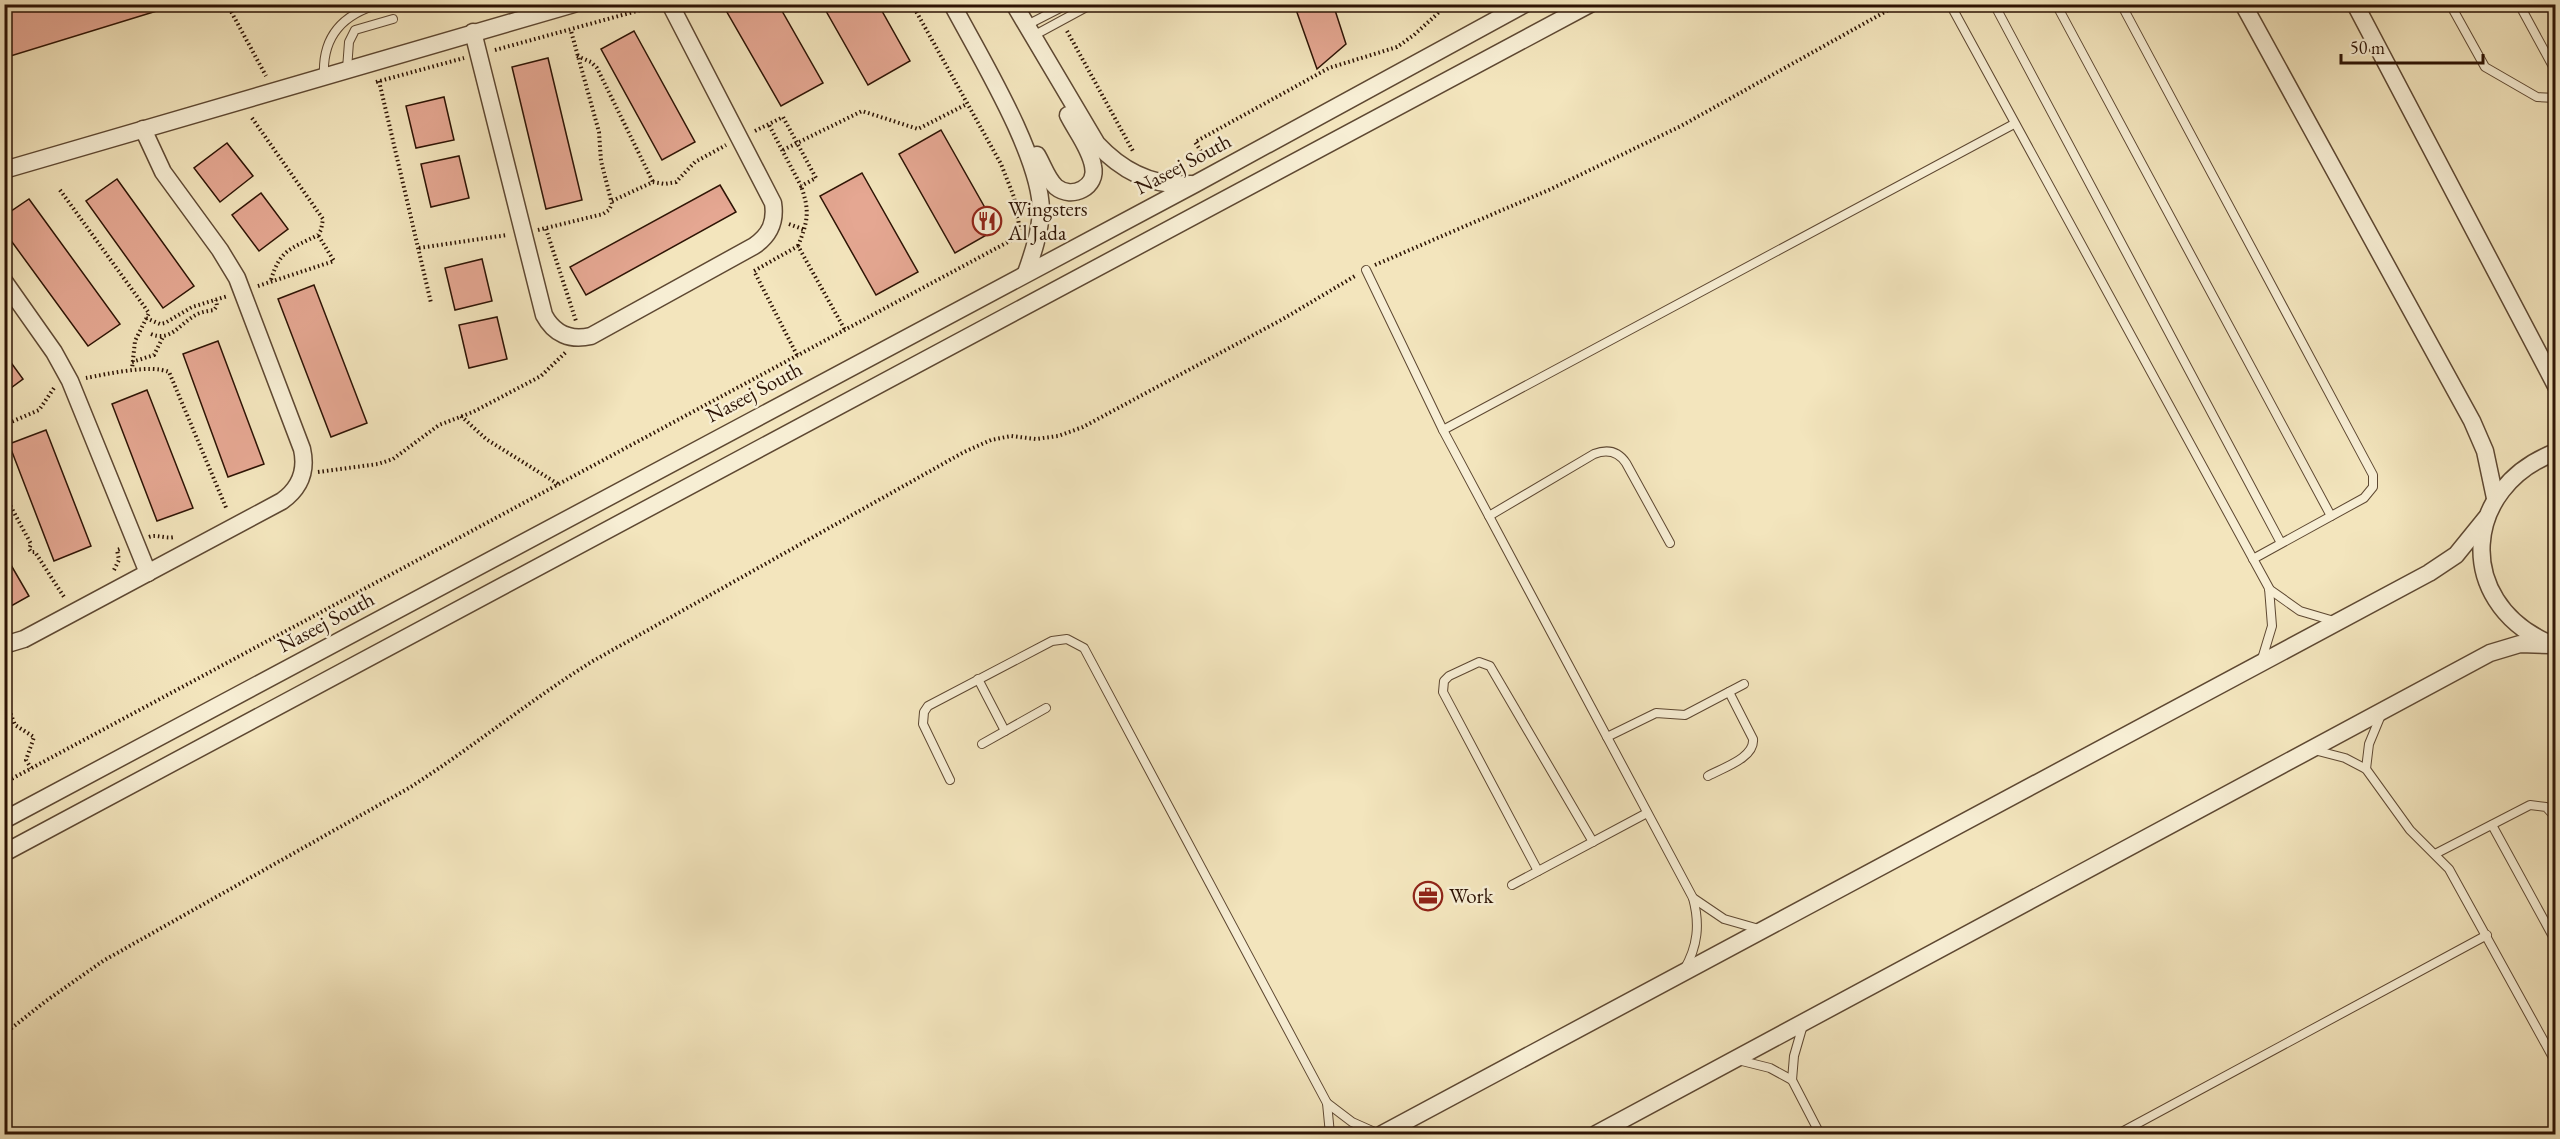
<svg xmlns="http://www.w3.org/2000/svg" width="2560" height="1139" font-family="'EB Garamond',serif">
<rect width="100%" height="100%" fill="#f3e5bd"/>
<filter id="stains"><feTurbulence type="fractalNoise" baseFrequency=".00333" numOctaves="4"/><feColorMatrix values="0 0 0 0 .2 0 0 0 0 .09 0 0 0 0 .02 0 0 0 .5 -.17"/></filter>
<radialGradient id="worn" r=".72"><stop offset=".6" stop-color="#630" stop-opacity="0"/><stop offset="1" stop-color="#630" stop-opacity=".3"/></radialGradient>
<g fill="#e5a792" stroke="#2d1304" stroke-width="1.5">
<polygon points="12,4 158,4 160,10 4,58 4,7"/>
<polygon points="729,4 778,4 823,83 781,106 724,7"/>
<polygon points="822,4 878,4 910,61 868,85"/>
<polygon points="1294,4 1333,4 1346,44 1317,69"/>
<polygon points="634,31 695,142 662,160 601,49"/>
<polygon points="548,58 582,200 546,209 512,67"/>
<polygon points="444,97 454,140 416,148 406,106"/>
<polygon points="941,130 997,229 955,253 899,154"/>
<polygon points="227,143 253,176 220,202 194,168"/>
<polygon points="459,156 469,198 431,207 421,164"/>
<polygon points="862,173 918,272 876,295 820,196"/>
<polygon points="117,179 194,286 163,308 86,201"/>
<polygon points="720,185 736,212 586,295 570,267"/>
<polygon points="261,193 288,229 259,251 232,215"/>
<polygon points="29,199 120,324 88,346 4,231 4,216"/>
<polygon points="482,259 492,301 455,310 445,268"/>
<polygon points="314,285 367,423 331,437 278,299"/>
<polygon points="497,317 507,359 469,368 459,325"/>
<polygon points="218,341 264,464 228,477 183,354"/>
<polygon points="4,353 23,379 4,393"/>
<polygon points="147,390 193,508 157,521 112,404"/>
<polygon points="46,430 91,546 54,561 9,444"/>
<polygon points="4,553 29,596 4,610"/>
</g>
<g fill="none" stroke-linecap="round" stroke-linejoin="round">
<g stroke="#5e4832" stroke-width="10">
<g id="service">
<polyline points="1950,4 2269,588 2272,626 2262,659"/>
<polyline points="1994,4 2281,543"/>
<polyline points="2056,4 2331,516"/>
<polyline points="2121,4 2373,475 2373,487 2364,498 2253,559"/>
<polyline points="2450,4 2485,67 2537,97 2556,98"/>
<polyline points="2519,4 2556,72"/>
<polyline points="1027,25 1068,4"/>
<polyline points="1033,36 1092,4"/>
<polyline points="347,69 349,42 355,30 393,19"/>
<path d="M 324,76 C 322,36 343,14 380,4"/>
<path d="M 1366,270 L 1443,430 L 1693,898 C 1700,924 1698,946 1684,970"/>
<polyline points="1443,430 2014,124"/>
<path d="M 1489,516 L 1594,454 C 1607,449 1618,451 1626,463 L 1670,543"/>
<polyline points="2269,589 2300,611 2334,621"/>
<polyline points="978,679 1005,731"/>
<polyline points="1607,737 1656,713 1685,715 1744,684"/>
<polyline points="982,744 1046,708"/>
<polyline points="2314,750 2345,758 2366,769 2410,830 2449,869 2556,1063"/>
<polyline points="2366,769 2369,744 2381,715"/>
<path d="M 1708,776 C 1722,768 1755,758 1753,739 L 1729,692"/>
<polyline points="950,780 923,724 924,712 928,706 1052,641 1067,639 1084,648 1327,1103 1330,1134"/>
<polyline points="2492,825 2556,942"/>
<polyline points="2435,854 2530,805 2546,807 2556,818"/>
<polyline points="1538,871 1443,692 1444,681 1449,676 1479,662 1490,666 1593,842"/>
<polyline points="1512,885 1647,813"/>
<polyline points="1693,898 1724,919 1759,929"/>
<polyline points="1738,1060 1770,1068 1792,1080 1820,1134"/>
<polyline points="1792,1080 1794,1056 1803,1025"/>
<polyline points="1327,1103 1352,1122 1379,1134"/>
<polyline points="2118,1134 2487,935"/>
</g>
</g>
<g stroke="#5e4832" stroke-width="19">
<g id="minor">
<path d="M 952,4 C 979,55 1041,156 1041,211 C 1040,232 1033,253 1026,273"/>
<path d="M 1014,4 L 1097,144 C 1123,172 1153,187 1191,184"/>
<polyline points="2243,4 2472,421 2485,451 2495,498"/>
<polyline points="2355,4 2556,386"/>
<path d="M 473,32 L 544,315 C 554,334 570,341 591,336 L 754,246 C 770,235 776,222 773,203 L 670,4"/>
<path d="M 1037,155 C 1043,165 1047,179 1056,187 C 1072,200 1098,187 1093,166 C 1090,148 1076,131 1068,115"/>
<polyline points="4,170 574,4"/>
<polyline points="4,281 54,352 70,381 148,573"/>
<path d="M 2546,642 C 2455,600 2462,487 2556,452"/>
<path d="M 4,645 L 24,639 L 282,501 C 300,488 307,471 302,449 L 237,278 L 220,250 L 163,172 L 143,129"/>
<polyline points="4,820 1195,184 1525,4"/>
<polyline points="4,853 1590,4"/>
<polyline points="1382,1134 2429,573 2456,555 2486,518"/>
<polyline points="1596,1134 2490,653 2520,644 2551,645"/>
</g>
</g>
<g stroke="#2d1304" stroke-width="4" stroke-dasharray="1.5 3" stroke-linecap="butt">
<polyline points="227,4 266,76"/>
<polyline points="912,4 1001,164 1014,197 1020,230"/>
<polyline points="1067,31 1134,153"/>
<polyline points="495,50 655,6"/>
<polyline points="577,56 591,62 597,68 653,182"/>
<polyline points="379,81 431,303"/>
<polyline points="376,82 464,58"/>
<path d="M 252,118 L 323,219 L 321,230 L 318,235 C 291,249 280,249 271,280"/>
<polyline points="755,131 783,117 816,178 801,186 769,125"/>
<polyline points="783,150 862,111 918,129 967,104"/>
<polyline points="1206,159 1195,142 1329,68 1397,47 1414,35 1448,4"/>
<polyline points="60,190 149,313 135,341 132,369"/>
<polyline points="612,201 653,182 665,184 676,182 695,162 726,145"/>
<polyline points="789,224 805,230"/>
<polyline points="546,229 576,321"/>
<polyline points="538,230 603,214 609,210 612,204 601,161 599,132 571,31"/>
<path d="M 798,246 C 808,221 810,211 801,186"/>
<polyline points="419,248 507,235"/>
<polyline points="1375,265 1551,189 1681,126 1899,4"/>
<polyline points="258,286 334,261 318,235"/>
<polyline points="146,318 160,324 165,323 192,307 228,296"/>
<path d="M 151,334 C 170,342 179,325 194,316 C 200,312 207,311 214,310 L 217,306 L 216,300"/>
<polyline points="797,355 754,271 798,246 845,330"/>
<polyline points="132,362 154,355 163,337"/>
<path d="M 86,378 C 107,374 151,364 169,372 L 227,510"/>
<polyline points="461,416 486,439 558,484"/>
<polyline points="4,425 39,410 54,388"/>
<polyline points="318,472 378,464 393,459 439,425 473,412 541,376 567,351"/>
<polyline points="4,494 31,544 29,549 31,552 35,552 64,597"/>
<path d="M 149,537 C 157,534 165,539 174,537"/>
<polyline points="114,570 119,560 117,550 120,549"/>
<polyline points="4,697 15,725 34,737 26,760 31,768"/>
<polyline points="4,783 1019,236"/>
<path d="M 4,1034 L 46,1001 L 103,961 L 409,788 C 472,748 530,700 593,661 L 964,452 L 991,440 L 1011,436 L 1036,439 L 1058,436 L 1083,427 L 1283,319 L 1355,276"/>
</g>
<use href="#service" stroke="#f7eed4" stroke-width="8"/>
<use href="#minor" stroke="#f7eed4" stroke-width="16"/>
</g>
<defs>
<g id="restaurant-ring" transform="scale(1.5)"><circle r="9.5" fill="#f7eed4" stroke="#8f2418" stroke-width="1.5"/><path d="M-5-6h1v4h1v-4h1v4h1v-4h1v5L-1.5 .5V6h-2V.5L-5-1ZM5-6V6H3V1.5H1.5Q1.5-4 5-6Z" fill="#8f2418"/></g>
<g id="office-ring" transform="scale(1.5)"><circle r="9.5" fill="#f7eed4" stroke="#8f2418" stroke-width="1.5"/><path d="M-6-3h4V-5.5h4V-3h4V5H-6ZM-1-4.5V-3h2v-1.5ZM-6 0V1H6V0Z" fill="#8f2418"/></g>
</defs>
<g fill-rule="evenodd">
<use href="#restaurant-ring" x="987" y="221"/>
<use href="#office-ring" x="1428" y="896"/>
</g>
<g text-anchor="middle" stroke-width="5" stroke-linejoin="round" paint-order="stroke">
<g font-size="21" fill="#2d1304" stroke="#f7eed4">
<text transform="translate(1183 164) rotate(-28)" y="7">Naseej South</text>
<text transform="translate(754 392) rotate(-28)" y="7">Naseej South</text>
<text transform="translate(326 622) rotate(-28)" y="7">Naseej South</text>
</g>
<g font-size="21" fill="#2d1304" stroke="#f7eed4" text-anchor="start">
<text x="1008" y="216">Wingsters<tspan x="1008" dy="24">Al Jada</tspan></text>
<text x="1449" y="903">Work</text>
</g>
</g>
<rect width="2560" height="1139" fill="none" stroke="#f3e5bd" stroke-width="24"/>
<rect x="6" y="6" width="2548" height="1127" fill="none" stroke="#2d1304" stroke-width="3"/>
<rect x="12" y="12" width="2536" height="1115" fill="none" stroke="#2d1304" stroke-width="1.5"/>
<path d="M2341 54v9h142v-9" fill="none" stroke="#2d1304" stroke-width="3"/>
<text x="2350" y="54" font-size="18" fill="#2d1304" stroke="#f7eed4" stroke-width="4.5" paint-order="stroke">50 m</text>
<rect width="100%" height="100%" filter="url(#stains)"/>
<rect width="100%" height="100%" fill="url(#worn)"/>
</svg>
